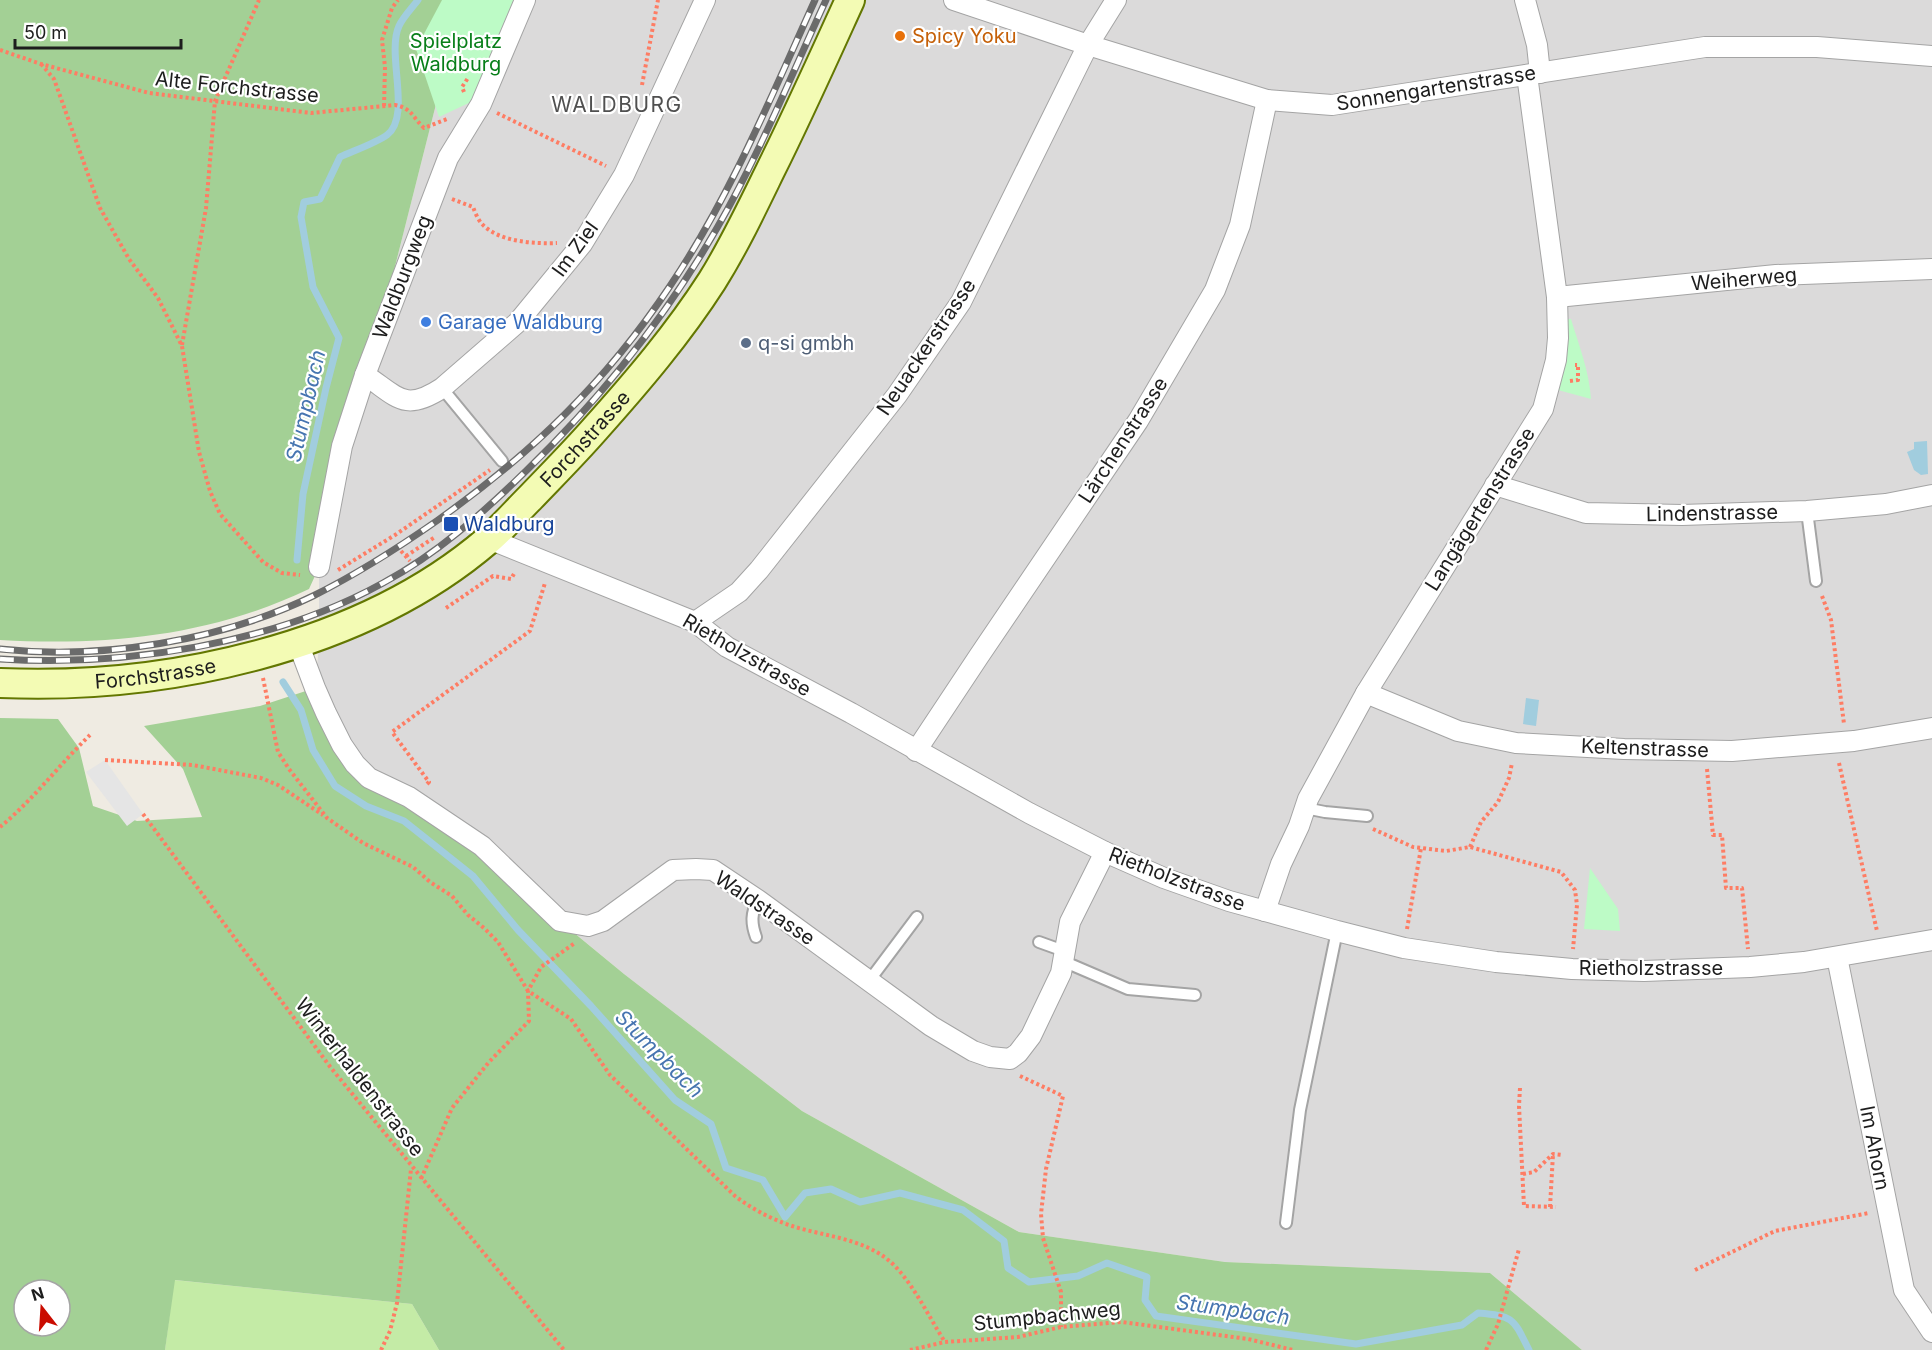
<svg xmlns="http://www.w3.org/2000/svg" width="1932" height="1350" font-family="Inter,sans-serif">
<rect width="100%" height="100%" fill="#efebe2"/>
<polygon fill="#dbdada" points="470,0 1932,0 1932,1350 1582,1350 1490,1273 1225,1262 1019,1232 802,1111 624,974 560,921 369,778 315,688 319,645 319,567 454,33"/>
<polygon fill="#c4eba6" points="174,1280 412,1304 439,1350 165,1350"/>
<g fill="#a3d095" fill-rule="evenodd">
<path d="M 0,0 L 470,0 L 454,33 L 319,567 L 309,589 C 211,636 107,646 0,640 Z"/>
<path d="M 315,688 L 342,745 L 409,797 L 624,974 L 802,1111 L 1019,1232 L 1225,1262 L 1490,1273 L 1582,1350 L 439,1350 L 412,1304 L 175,1280 L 165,1350 L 0,1350 L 0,718 L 58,719 L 79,748 L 93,806 L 137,821 L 202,817 L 183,769 L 144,726 L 260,706 ZM 24,1290 L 60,1290 L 60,1326 L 24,1326 Z"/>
</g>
<g fill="#bdfbc6">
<polygon points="442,0 516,0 473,101 439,117 416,49"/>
<path d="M 1568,319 L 1571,319 C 1579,346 1589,370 1591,399 L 1558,390 Z"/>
<polygon points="1590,868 1618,909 1620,931 1584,929"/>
</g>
<polygon fill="#e5e5e5" points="105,760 143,814 127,826 86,772"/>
<g fill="#a1cdde">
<polygon points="1927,441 1928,474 1921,475 1914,470 1907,452 1914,449 1914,442"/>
<polygon points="1526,698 1539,700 1536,726 1523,724"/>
</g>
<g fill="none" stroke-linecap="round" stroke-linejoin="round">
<g stroke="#a1cdde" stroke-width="7">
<path d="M 297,560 L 303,494 L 326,388 L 339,338 L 313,287 L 301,217 L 304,202 L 320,199 L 340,157 C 353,151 376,143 387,135 C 412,116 386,54 399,26 C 403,17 412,8 418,0"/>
<path d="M 283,682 L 301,710 L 313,750 L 335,786 L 366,806 L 404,821 L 473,876 L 518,930 L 591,1006 L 675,1100 L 711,1124 L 726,1168 L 763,1180 L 785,1217 L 805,1193 L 831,1189 L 860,1202 L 900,1193 L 963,1210 L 1004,1241 L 1008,1268 L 1029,1282 L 1078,1276 L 1107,1263 L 1147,1277 L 1145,1300 L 1156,1316 L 1356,1344 L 1462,1325 L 1478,1313 C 1514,1316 1513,1318 1529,1350"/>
</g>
<g stroke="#a4a4a4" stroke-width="14">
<g id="lane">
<polyline points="442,388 502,461"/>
<polyline points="1807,511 1816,581"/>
<polyline points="1305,808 1325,812 1367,816"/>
<path d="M 756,937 C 751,923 751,913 758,900"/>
<polyline points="1039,942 1064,951"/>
<polyline points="1062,963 1072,965 1128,989 1195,995"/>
<polyline points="869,981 917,917"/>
<polyline points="1286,1223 1300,1110 1337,931"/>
</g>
</g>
<g stroke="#a4a4a4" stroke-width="22">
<g id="street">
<polyline points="954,0 1088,45 1267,100 1332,105 1705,47 1817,47 1932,56"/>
<polyline points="1525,0 1537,45 1540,73"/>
<polyline points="1557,297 1776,275 1932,269"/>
<path d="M 365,375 C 397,396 404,413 442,388 L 518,322 L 582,244 L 624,175 L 705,0"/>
<polyline points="1495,485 1586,513 1682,515 1807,511 1886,504 1932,495"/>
<polyline points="489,539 695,622 727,647 851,713 1029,813 1105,852 1164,878 1229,901 1337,931 1404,948 1496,962 1572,969 1644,971 1750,967 1804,962 1932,940"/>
<polyline points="319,567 342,446 365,375 448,158 481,104 525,0"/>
<polyline points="695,622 739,592 759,570 897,395 961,302 1088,45 1116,0"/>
<polyline points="298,643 315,688 326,713 342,745 355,764 369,778 409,797 482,846 560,921 588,926 603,921 673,870 696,869 713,870 758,900 931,1026 973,1051 990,1057 1010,1059 1018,1053 1031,1036 1061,973 1070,922 1105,852"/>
<polyline points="1366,693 1458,731 1516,743 1624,749 1732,751 1854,741 1932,728"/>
<polyline points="916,751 979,656 1138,421 1215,290 1240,225 1267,100"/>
<polyline points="1265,911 1281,864 1299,826 1308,799 1366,693 1543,409 1556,360 1558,338 1557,297 1527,75"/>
<polyline points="1837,957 1904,1290 1932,1332"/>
</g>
</g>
<g stroke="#637701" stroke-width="32">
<g id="secondary">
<path id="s1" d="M 0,683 C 164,690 361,649 488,540 C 503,527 516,512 530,498 C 552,475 574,453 595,429 C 637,382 678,334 712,281 C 734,246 752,208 770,171 C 798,115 824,57 850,0"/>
</g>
</g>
<g stroke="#fe7d64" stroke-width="4" stroke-dasharray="3 3" stroke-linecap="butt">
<path d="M 0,50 L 41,64 L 149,93 L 311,113 L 395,105 C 412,108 413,118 424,128 L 447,119"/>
<polyline points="41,64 54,79 100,208 129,259 158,298 182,346 199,452 210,491 220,514 263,562 282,573 300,575"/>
<polyline points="642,85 658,0"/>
<polyline points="464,92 462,87 468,78"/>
<polyline points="384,106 385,67 382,40 392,8 398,0"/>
<polyline points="497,113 606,166"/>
<path d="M 452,199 L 473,207 C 475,212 478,220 482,224 C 499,242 534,244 557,243"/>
<polyline points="182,345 206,208 215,101 259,0"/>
<polyline points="1570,381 1578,380 1578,365 1575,365"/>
<polyline points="401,551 410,561"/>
<polyline points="406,556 435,537"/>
<polyline points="338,570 395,535 490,470"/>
<polyline points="1822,596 1831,620 1844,724"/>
<polyline points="446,608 493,576 511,579 515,572"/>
<path d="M 263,678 L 278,752 L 289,769 L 327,818 L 363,843 L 413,867 L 430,882 L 452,896 L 468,915 L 484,928 L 498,942 L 528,991 L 571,1019 L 610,1075 L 735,1196 C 752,1209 771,1219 792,1226 C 823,1236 860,1238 887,1259 C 911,1278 928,1316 945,1342"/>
<polyline points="105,760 193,765 261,778 278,785 323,815"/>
<polyline points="1839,763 1877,931"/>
<polyline points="1707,769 1713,835 1722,835 1726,888 1742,888 1748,949"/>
<polyline points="427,784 429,782 392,732 530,631 545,583"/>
<polyline points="143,814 331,1068 564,1350"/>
<path d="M 0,827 C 33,800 59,765 90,735"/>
<polyline points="1373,829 1413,847 1446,851 1470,847 1561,872 1575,890 1577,905 1573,949"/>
<polyline points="1470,847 1481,822 1498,802 1509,778 1512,763"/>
<polyline points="1407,929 1421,848"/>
<polyline points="1020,1076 1063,1096 1046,1169 1041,1214 1043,1238 1061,1292 1061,1327"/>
<polyline points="1520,1088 1519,1106 1524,1206 1556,1207"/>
<polyline points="1523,1174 1534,1172 1553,1154 1562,1155"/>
<polyline points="421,1179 452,1108 489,1062 529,1021 528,991 541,967 575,943"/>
<polyline points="1550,1207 1553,1154"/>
<polyline points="1695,1270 1775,1231 1869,1213"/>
<polyline points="381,1350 390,1331 397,1303 411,1169"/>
<polyline points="910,1350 945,1342 1018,1337 1061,1327 1122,1322 1248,1339 1293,1350"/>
<polyline points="1486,1350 1498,1324 1519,1249"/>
</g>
<use href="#lane" stroke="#fff" stroke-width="10"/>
<use href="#street" stroke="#fff" stroke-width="20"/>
<use href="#secondary" stroke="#f3fbb4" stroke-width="28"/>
<g stroke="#6b6b6b" stroke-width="7">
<g id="rail">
<path d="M 0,649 C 102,660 220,641 313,596 C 357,574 398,548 438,520 C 531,454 606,382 670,286 C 730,197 771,97 815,0"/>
<path d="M 0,659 C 124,667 273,644 383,583 C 437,554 483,513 527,470 C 601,398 666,317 717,228 C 759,155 791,76 826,0"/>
</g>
</g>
<use href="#rail" stroke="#fff" stroke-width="4.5" stroke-dasharray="14" stroke-linecap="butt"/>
</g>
<circle fill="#e8710a" stroke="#fff" stroke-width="2" cx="900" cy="36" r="6"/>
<circle fill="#3f7fe0" stroke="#fff" stroke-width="2" cx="426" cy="322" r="6"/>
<circle fill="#5c6f8a" stroke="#fff" stroke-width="2" cx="746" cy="343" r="6"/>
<rect fill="#1a4fb4" stroke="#fff" stroke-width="2" x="443" y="516" width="16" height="16" rx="3"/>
<g text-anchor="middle" stroke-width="4.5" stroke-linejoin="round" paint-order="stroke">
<g font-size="20" fill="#c56008" stroke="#fff" text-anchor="start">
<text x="912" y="43">Spicy Yoku</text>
</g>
<g font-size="20" fill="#087f19" stroke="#fff">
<text x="456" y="48">Spielplatz<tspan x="456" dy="23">Waldburg</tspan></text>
</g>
<g font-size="20" fill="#1d1d1d" stroke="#fff">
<text transform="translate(237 87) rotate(6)" y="7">Alte Forchstrasse</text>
<text transform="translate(1436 88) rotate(-9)" y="7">Sonnengartenstrasse</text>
<text transform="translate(575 249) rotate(-54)" y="7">Im Ziel</text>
<text transform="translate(402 277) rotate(-69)" y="7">Waldburgweg</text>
<text transform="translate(1744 279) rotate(-5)" y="7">Weiherweg</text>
<text transform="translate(926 347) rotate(-56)" y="7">Neuackerstrasse</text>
<text dy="7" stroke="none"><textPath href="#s1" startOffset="660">Forchstrasse</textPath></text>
<text transform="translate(1123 440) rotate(-57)" y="7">Lärchenstrasse</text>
<text transform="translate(1480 509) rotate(-58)" y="7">Langägertenstrasse</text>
<text transform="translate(1712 513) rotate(-1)" y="7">Lindenstrasse</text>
<text transform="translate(747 655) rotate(30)" y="7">Rietholzstrasse</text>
<text dy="7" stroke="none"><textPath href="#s1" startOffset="156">Forchstrasse</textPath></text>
<text transform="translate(1645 748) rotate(2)" y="7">Keltenstrasse</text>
<text transform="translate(1177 879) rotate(21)" y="7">Rietholzstrasse</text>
<text transform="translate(765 908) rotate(34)" y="7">Waldstrasse</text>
<text x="1651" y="975">Rietholzstrasse</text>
<text transform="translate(360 1077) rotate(52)" y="7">Winterhaldenstrasse</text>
<text transform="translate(1875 1148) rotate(79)" y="7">Im Ahorn</text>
<text transform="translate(1047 1316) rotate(-6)" y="7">Stumpbachweg</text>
</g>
<g font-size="20" fill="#366cbe" stroke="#fff" text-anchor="start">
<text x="438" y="329">Garage Waldburg</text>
</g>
<g font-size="20" fill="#4e5e75" stroke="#fff" text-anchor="start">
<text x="758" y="350">q-si gmbh</text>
</g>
<g font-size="20" fill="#164399" stroke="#fff" text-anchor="start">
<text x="464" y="531">Waldburg</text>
</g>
<g font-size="21" letter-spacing="1.5" fill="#505050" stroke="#fff">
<text x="617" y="112">WALDBURG</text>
</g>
<g font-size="21" font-style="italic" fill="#4675b0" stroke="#fff">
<text transform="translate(306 406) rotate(-77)" y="7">Stumpbach</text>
<text transform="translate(659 1054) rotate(45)" y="7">Stumpbach</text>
<text transform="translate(1233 1310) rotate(8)" y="7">Stumpbach</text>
</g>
</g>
<g transform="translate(42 1308) rotate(343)"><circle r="28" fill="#ffffff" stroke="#a5a5a5" stroke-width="1.5"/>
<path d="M0-4.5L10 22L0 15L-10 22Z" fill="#ca0c00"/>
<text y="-9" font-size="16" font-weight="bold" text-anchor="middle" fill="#1d1d1d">N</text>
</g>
<path d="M15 39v9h166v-9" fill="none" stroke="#1d1d1d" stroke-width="3"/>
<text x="24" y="39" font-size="18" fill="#1d1d1d" stroke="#ffffff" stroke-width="4.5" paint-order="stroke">50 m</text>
</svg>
